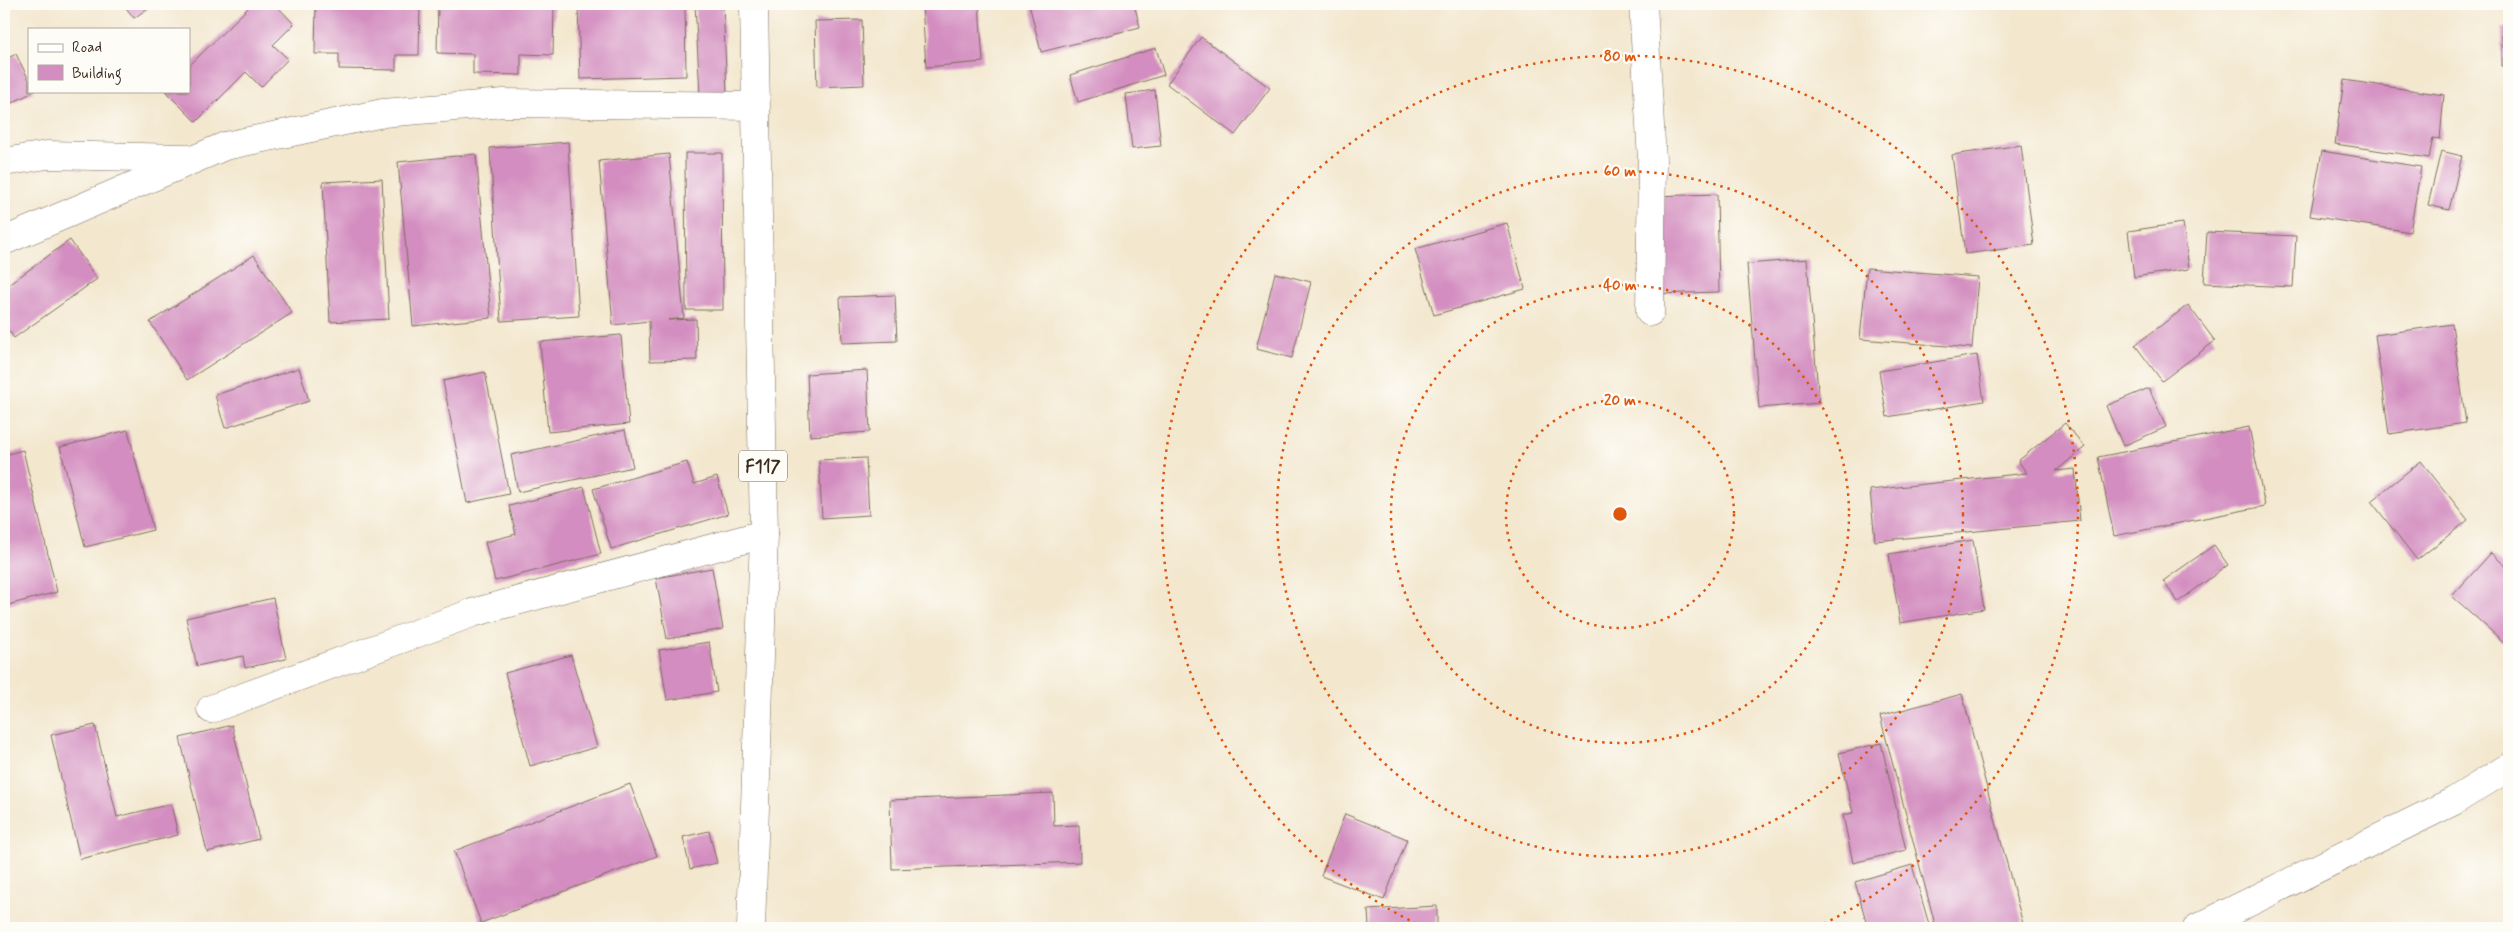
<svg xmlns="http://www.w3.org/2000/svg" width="2513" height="932" font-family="Mynerve,sans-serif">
<rect width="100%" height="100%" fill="#fdfcf7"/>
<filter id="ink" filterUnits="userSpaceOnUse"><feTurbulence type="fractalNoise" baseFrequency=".02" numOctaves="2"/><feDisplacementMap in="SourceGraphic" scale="10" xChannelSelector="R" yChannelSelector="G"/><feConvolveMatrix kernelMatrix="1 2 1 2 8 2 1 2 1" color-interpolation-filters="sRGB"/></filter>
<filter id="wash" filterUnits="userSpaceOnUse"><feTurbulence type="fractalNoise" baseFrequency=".0096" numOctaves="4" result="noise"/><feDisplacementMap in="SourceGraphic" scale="20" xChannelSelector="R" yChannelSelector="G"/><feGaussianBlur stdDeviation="1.12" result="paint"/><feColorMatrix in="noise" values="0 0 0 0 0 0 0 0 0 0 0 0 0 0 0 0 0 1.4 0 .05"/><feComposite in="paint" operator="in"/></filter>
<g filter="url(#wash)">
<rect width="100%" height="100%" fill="#f3e7ce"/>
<g id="blocks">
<g fill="#d38dc0">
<polygon points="123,4 154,4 134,18"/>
<polygon points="252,4 275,4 294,24 273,45 288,59 261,87 246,72 196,122 165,91 189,91 189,66"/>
<polygon points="316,4 420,4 419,55 396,55 396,70 339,69 339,54 315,54"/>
<polygon points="438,4 554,4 553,55 521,54 521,75 473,74 473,54 437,53"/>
<polygon points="578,4 685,4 686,76 580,79"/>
<polygon points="695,4 723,4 727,92 700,94"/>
<polygon points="922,4 979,4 983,62 926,67"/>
<polygon points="1029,4 1134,4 1140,27 1041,52"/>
<polygon points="2387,4 2405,4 2405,5 2388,7"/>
<polygon points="862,20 864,85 817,87 815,21"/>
<rect x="2502" y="27" width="7" height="39"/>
<polygon points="1201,37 1270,88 1235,135 1167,84"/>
<polygon points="1156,48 1164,75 1078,102 1070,75"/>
<polygon points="16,54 29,80 29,91 35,91 4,107 4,60"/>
<polygon points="2344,80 2444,95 2440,139 2433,138 2429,158 2335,144"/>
<polygon points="1155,90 1161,146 1132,149 1126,94"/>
<polygon points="568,142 579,316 501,321 490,148"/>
<polygon points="2021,145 2034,245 1965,254 1952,155"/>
<polygon points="2322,151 2421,167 2410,232 2310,216"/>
<polygon points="2441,151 2462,156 2449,210 2428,205"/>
<polygon points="685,153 722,153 723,310 686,310"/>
<polygon points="476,154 491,318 413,326 398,162"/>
<polygon points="669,154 684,318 668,320 696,319 697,360 650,361 649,321 613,325 599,161"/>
<polygon points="382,179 389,319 330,322 323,182"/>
<polygon points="1717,194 1719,292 1656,294 1654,196"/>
<polygon points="1507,223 1525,289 1434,315 1415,249"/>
<polygon points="2183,223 2189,269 2134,277 2128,231"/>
<polygon points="2207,232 2296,236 2293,287 2204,283"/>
<polygon points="70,240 97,279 14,338 9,331 4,334 4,288"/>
<polygon points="254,255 292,313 187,380 150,322"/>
<polygon points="1807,259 1819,403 1759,408 1747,264"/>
<polygon points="1867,268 1978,277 1972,348 1860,339"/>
<polygon points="1275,273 1311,282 1292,358 1256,349"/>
<polygon points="895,295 897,341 842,343 840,297"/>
<polygon points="2188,305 2215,341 2162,381 2135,345"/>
<polygon points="2452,324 2466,423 2389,434 2375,335"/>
<polygon points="621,335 629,424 548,432 540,342"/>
<polygon points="1977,355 1984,401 1887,417 1879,371"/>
<polygon points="299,368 309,401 225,428 215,395"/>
<polygon points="867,370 870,432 810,436 807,374"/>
<polygon points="485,372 509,494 467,503 443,381"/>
<polygon points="2149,388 2166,427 2123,446 2106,406"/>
<polygon points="2065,423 2085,447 2056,471 2075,469 2080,521 1875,541 1870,490 2027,473 2018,461"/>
<polygon points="2249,427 2265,506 2114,536 2098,457"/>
<polygon points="128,430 153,530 85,547 60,447"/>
<polygon points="625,430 633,467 518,492 511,455"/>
<polygon points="23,450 57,592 4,606 4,455"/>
<polygon points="866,458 869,515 822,518 819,460"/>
<polygon points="2421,461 2468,520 2417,560 2371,501"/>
<polygon points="687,462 694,484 717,477 728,514 611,549 593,489"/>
<polygon points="584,487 601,554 495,581 485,542 516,534 509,506"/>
<polygon points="1973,540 1984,609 1900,623 1889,554"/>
<polygon points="2214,545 2228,565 2178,602 2163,581"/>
<polygon points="2491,553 2509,569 2509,647 2452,596"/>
<polygon points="712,568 723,629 667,639 656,578"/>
<polygon points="273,598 286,659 245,668 243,656 197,666 186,618"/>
<polygon points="709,642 717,692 667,700 659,650"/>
<polygon points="571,655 597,747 530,766 505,673"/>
<polygon points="1962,694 2024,928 1936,928 1880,716"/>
<polygon points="95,725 117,817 171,804 178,835 80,859 51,735"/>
<polygon points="232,725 259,839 207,852 180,738"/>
<polygon points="1881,743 1906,850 1853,863 1843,815 1853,813 1839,753"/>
<polygon points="630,784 657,856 481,923 454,851"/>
<polygon points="1053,793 1054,826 1079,825 1080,862 892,869 890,800"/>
<polygon points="1345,814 1407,839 1384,900 1321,876"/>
<polygon points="709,831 717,863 690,869 683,837"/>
<polygon points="1912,865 1930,928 1868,928 1855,882"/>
<polygon points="1437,906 1437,928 1369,928 1368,910"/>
</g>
</g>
</g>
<g filter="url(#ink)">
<use href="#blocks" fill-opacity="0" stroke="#7b6c5c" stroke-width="1"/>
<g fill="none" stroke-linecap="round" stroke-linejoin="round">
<g stroke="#7b6c5c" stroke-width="29">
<g id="minor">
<polyline points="1643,4 1652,160 1650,312"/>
<polyline points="4,162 47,155 184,158"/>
<polyline points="4,241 225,146 383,113 504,103 755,106"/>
<polyline points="211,709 472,613 764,534"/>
<polyline points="2197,928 2454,801 2509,767"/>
</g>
</g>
<g stroke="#7b6c5c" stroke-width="29">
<polyline id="primary" points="751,928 764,534 754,4"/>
</g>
<use href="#minor" stroke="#fff" stroke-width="28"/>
<use href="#primary" stroke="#fff" stroke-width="28"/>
</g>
</g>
<g fill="none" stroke="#df570d" stroke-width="2.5" stroke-dasharray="2.5 5">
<circle cx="1620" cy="514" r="114"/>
<circle cx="1620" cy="514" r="229"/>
<circle cx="1620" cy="514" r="343"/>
<path d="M1423 927A458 458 0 1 1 1817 927"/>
</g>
<g text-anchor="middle" stroke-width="4.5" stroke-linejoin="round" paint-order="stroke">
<rect fill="#fdfcf7" stroke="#75695f" stroke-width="1" x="739" y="450.5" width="48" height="31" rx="4"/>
<g font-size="18" font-weight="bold" fill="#3b2a1e">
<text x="763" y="472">F117</text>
</g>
</g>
<circle cx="1620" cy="514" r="8" fill="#df570d" stroke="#fdfcf7" stroke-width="2.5"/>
<g font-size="15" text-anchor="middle" font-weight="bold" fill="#df570d" stroke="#fdfcf7" stroke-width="4.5" stroke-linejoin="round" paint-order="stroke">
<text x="1620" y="61">80 m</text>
<text x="1620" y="176">60 m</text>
<text x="1620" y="290">40 m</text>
<text x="1620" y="405">20 m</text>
</g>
<rect width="2513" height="932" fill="none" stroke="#fdfcf7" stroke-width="20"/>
<rect x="28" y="28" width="162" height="65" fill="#fdfcf7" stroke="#afa8a0"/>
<rect x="38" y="44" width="25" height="8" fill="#ffffff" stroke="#afa8a0"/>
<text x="72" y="52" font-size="15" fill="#3b2a1e">Road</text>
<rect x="38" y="65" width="25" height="15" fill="#d38dc0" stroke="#afa8a0"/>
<text x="72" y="78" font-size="15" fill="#3b2a1e">Building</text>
</svg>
